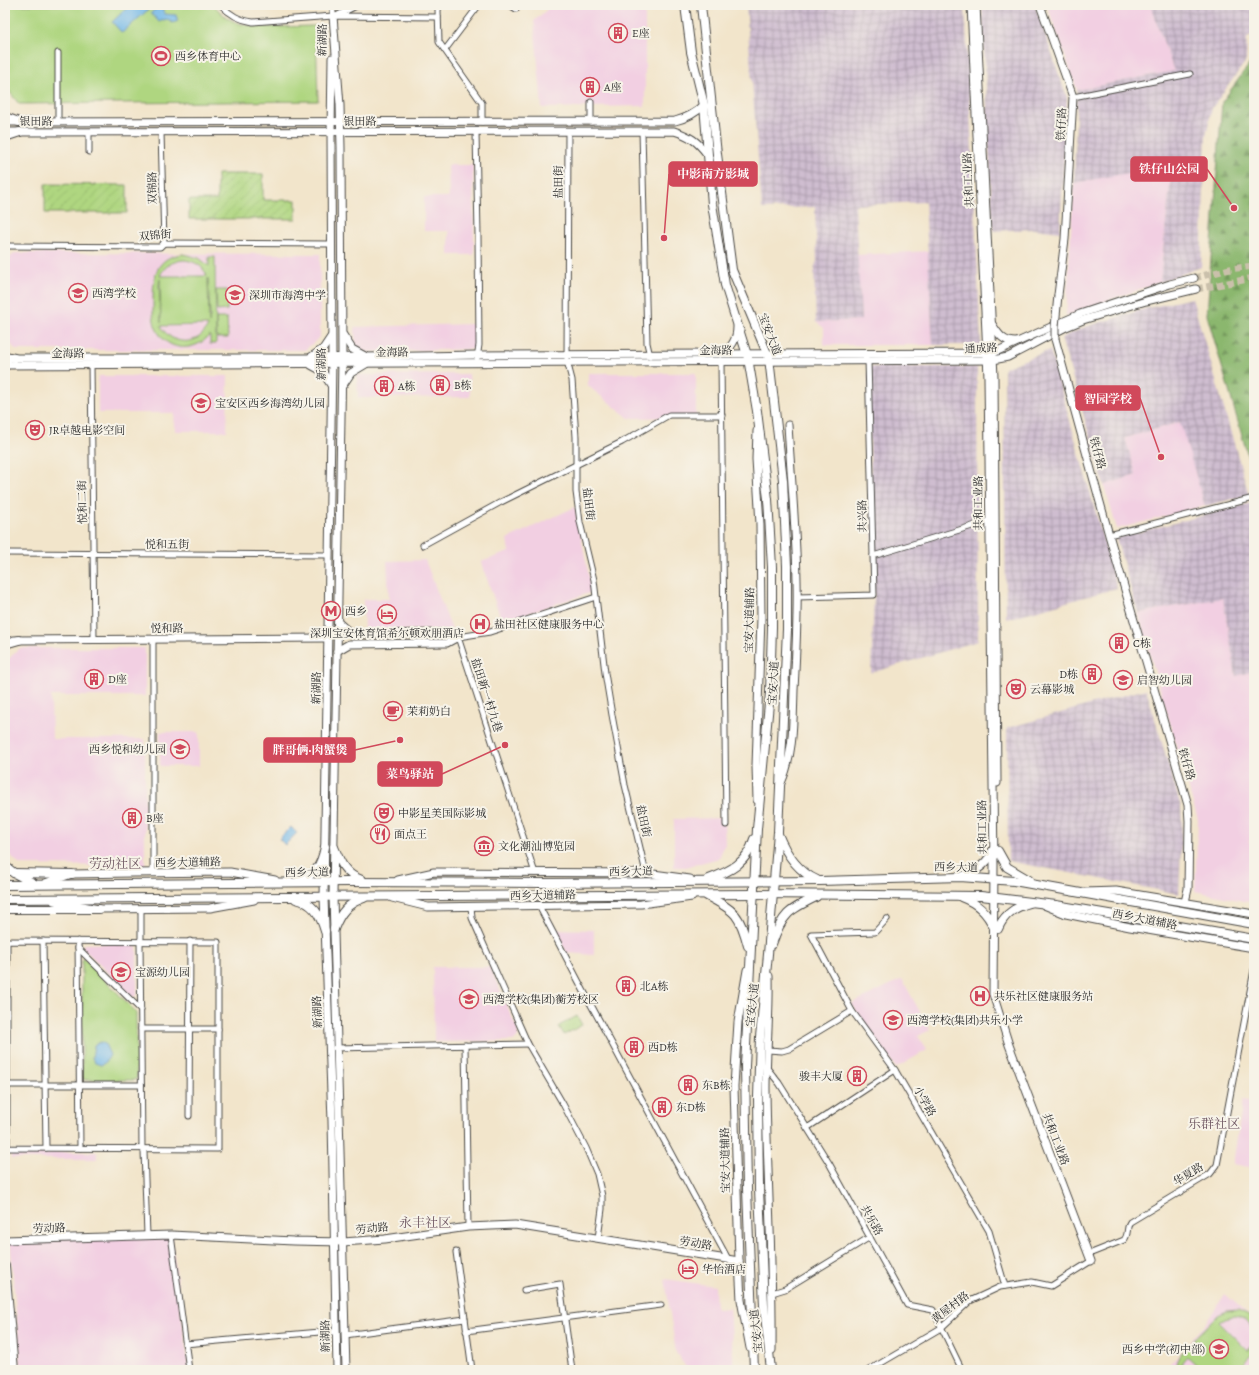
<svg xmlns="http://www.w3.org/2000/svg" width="1259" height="1375" font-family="Alegreya,'Noto Serif SC',serif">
<defs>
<pattern id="industrial-grid" width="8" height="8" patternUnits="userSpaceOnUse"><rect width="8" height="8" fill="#cfbdd0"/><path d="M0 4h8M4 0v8" fill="none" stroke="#a89aa9"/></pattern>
<pattern id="forest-firs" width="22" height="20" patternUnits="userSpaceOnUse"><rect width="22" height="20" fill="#8bb76e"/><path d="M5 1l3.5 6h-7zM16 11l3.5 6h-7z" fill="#72955b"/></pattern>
<pattern id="garden-furrows" width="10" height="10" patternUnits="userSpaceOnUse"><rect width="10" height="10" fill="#afd680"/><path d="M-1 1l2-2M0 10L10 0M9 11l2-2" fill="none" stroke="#97b86f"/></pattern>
</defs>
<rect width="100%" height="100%" fill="#f7f3e8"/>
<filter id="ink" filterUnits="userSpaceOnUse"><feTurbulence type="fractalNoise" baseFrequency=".025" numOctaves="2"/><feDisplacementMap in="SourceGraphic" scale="8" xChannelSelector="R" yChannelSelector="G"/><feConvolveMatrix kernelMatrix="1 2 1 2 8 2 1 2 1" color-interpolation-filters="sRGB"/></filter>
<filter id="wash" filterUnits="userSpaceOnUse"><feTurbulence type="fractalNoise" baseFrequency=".012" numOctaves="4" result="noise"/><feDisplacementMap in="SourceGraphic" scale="16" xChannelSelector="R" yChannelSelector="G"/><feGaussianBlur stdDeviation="0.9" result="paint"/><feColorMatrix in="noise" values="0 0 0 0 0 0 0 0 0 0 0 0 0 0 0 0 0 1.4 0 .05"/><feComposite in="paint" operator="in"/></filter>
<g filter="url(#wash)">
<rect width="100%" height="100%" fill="#f2e5cb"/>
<g fill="#f2cfe2">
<polygon points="552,5 645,5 645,106 542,108 534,21"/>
<polygon points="1047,5 1150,5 1174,71 1077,90"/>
<polygon points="1172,164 1160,282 1066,316 1074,183"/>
<polygon points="448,165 473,165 474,255 449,255 449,231 424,231 424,197 449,197"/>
<polygon points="928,251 933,345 824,345 824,328 816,322 861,320 857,255"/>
<polygon points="15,253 320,254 320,337 305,350 16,350 5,337 5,325 6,325 5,262"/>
<polygon points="475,324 476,349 359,352 356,348 355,327"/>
<polygon points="588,373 696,373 696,417 629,418 588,386"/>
<polygon points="469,374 470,397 358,398 357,375"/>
<polygon points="98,376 228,376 227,431 175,431 174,413 98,413"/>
<polygon points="1181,422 1205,506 1117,529 1104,485 1136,475 1125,438"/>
<polygon points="575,507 592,592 502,622 481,562 509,552 507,539"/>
<polygon points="425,560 452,630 364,630 363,599 389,599 387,561"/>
<polygon points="1223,598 1236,676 1254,671 1254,831 1249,842 1254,844 1254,903 1195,891 1198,820 1138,613"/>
<polygon points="20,648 145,648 145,696 51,696 52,739 145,739 145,866 20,865 5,850 5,662"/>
<rect x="160" y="732" width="39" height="34"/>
<polygon points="724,818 725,844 719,858 686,867 674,867 674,819"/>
<polygon points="553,929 594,930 594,955 567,953"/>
<polygon points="132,943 137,948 137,994 136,996 132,997 82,947 84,944"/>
<polygon points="433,967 490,967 518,1031 518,1037 513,1041 434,1042"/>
<polygon points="902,979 930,1030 918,1036 927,1050 896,1068 851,1004"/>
<polygon points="1243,1100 1254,1102 1254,1168 1233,1164"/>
<rect x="11" y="1152" width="86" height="7"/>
<polygon points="171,1235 189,1370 21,1370 10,1240"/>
<polygon points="665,1279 715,1286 716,1309 730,1308 734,1370 688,1370 676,1353"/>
<polygon points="1225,1294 1254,1319 1254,1370 1164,1370 1203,1327"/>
</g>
<g fill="url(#industrial-grid)">
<polygon points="746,5 965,5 981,345 933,345 925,202 855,205 861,320 816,322 814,269 817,261 815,207 762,209"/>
<polygon points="982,5 1035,5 1067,98 1060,232 1034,229 993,231"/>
<polygon points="1150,5 1254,5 1254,35 1247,38 1246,61 1212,108 1206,135 1201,267 1160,282 1172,165 1074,183 1077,90 1174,71"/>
<polygon points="1192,298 1249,495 1205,506 1180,422 1125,438 1136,475 1104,485 1061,338 1085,327 1121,316 1148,308"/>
<polygon points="1050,350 1117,588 1006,619 1004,368"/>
<polygon points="868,367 977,367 978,641 871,673 874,595"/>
<polygon points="1251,503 1254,521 1254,671 1236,676 1223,598 1138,613 1116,538"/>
<polygon points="1146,689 1181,807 1182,821 1179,894 1008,861 1007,728"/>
</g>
<g fill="#afd680" stroke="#6d8056" fill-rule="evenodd">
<path d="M 5,5 L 214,5 C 219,11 226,18 233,21 C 251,30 295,26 316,26 L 318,101 L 19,104 L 5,86 Z"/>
<path d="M 183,254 L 199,258 L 209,266 L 209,257 L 215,257 L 216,344 L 210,344 L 210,335 C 195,352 169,352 158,332 C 153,324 153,314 153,305 C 153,280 153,257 183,254 ZM 184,260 C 195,261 203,266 207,276 L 160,276 C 164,266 173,261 184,260 ZM 208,278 L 210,316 L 209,323 ZM 160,279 L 161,323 L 159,285 ZM 208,325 C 200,347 171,346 161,326 Z"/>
<polygon points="216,290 227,290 227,310 217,311"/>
<polygon points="216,318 227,318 228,338 217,338"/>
<polygon points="84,958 136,1012 137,1078 134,1080 85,1080 82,1078 82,961"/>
<polygon points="577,1016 582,1025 564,1035 559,1026"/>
<path d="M 1238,1310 L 1247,1314 L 1254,1320 L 1254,1353 L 1238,1370 L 1202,1370 L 1187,1356 L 1182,1362 L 1181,1370 L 1175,1370 L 1177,1360 L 1179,1355 L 1218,1315 L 1227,1311 ZM 1233,1316 C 1251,1317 1259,1336 1248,1351 L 1219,1322 L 1225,1318 Z"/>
</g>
<polygon fill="url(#forest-firs)" stroke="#5b714c" points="1254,58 1254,477 1207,315 1222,102"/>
<g fill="url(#garden-furrows)" stroke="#6d8056">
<polygon points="217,174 263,174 263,200 296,200 296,219 189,219 189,200 217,200"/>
<polygon points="45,184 127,185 127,213 45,213"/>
</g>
<g fill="#71b7e8" stroke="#4e718a">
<polygon points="130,5 145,5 149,9 122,33 112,22"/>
<polygon points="160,5 165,14 176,15 178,21 173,23 166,19 159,22 151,13"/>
<polygon points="291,827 297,833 285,845 279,839"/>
<polygon points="101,1042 105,1044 110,1055 106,1062 101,1065 95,1063 92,1058 94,1045"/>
</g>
</g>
<g filter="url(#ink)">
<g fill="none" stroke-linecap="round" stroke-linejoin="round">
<g stroke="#cac0ab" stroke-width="7" stroke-dasharray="7 3.5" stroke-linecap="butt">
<polyline points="1194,278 1230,269 1254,266"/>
<polyline points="1196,289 1254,278"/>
</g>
<g stroke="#494743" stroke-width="7">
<g id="street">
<path d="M 221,5 C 230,15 239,20 253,22 L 333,16 L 438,17"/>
<polyline points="333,5 333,16"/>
<polyline points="440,5 438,10 439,42 482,103 482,122"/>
<polyline points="510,5 516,9"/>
<polyline points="338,15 358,5"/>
<polyline points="445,50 479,5"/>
<polyline points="58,53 58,122"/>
<polyline points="1073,97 1190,74"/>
<polyline points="591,102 591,122"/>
<polyline points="568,131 567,361 572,380 576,437 576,492 580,522 594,580 605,673 612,715 625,785 646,873"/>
<polyline points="642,131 647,343 650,356"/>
<polyline points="89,132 89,152"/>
<polyline points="161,132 164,243"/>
<polyline points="476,132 478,235 479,345 477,358"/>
<polyline points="5,246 160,247 164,243 332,244"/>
<polyline points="721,361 726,825"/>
<polyline points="91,364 94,639"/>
<polyline points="1109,535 1250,499"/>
<polyline points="423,545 501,502 622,442 669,415 722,415"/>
<polyline points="5,553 329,555"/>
<polyline points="873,556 989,521"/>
<polyline points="797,597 874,595 868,360"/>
<polyline points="153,639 153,873"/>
<polyline points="535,873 458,637 490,632 596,597"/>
<polyline points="471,906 472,918 528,1044 563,1104 586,1148 597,1174 602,1196 602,1209 598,1238"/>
<polyline points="539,906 590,1003 728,1259"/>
<polyline points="141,909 141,938 140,941 142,1148 144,1151 147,1235"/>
<polyline points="887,919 875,932 811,934 852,1011 895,1070 989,1231 1005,1286"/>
<polygon points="7,941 218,942 218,1149 7,1148"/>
<polyline points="43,941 46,1148"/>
<polyline points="78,941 80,1148"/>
<polyline points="78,948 141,1010"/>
<polyline points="141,1029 218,1029"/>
<polyline points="465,1045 468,1227"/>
<polyline points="335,1048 528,1044"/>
<polyline points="768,1050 782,1051 789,1049 852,1011"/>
<polyline points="767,1068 779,1083 829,1163 907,1305 933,1310 962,1370"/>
<polyline points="5,1085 141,1085"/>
<polyline points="189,1116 190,941"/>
<polyline points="807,1128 895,1070"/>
<polyline points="171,1235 189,1370"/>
<polyline points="456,1252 472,1370"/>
<path d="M 1089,1254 L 1124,1240 C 1129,1235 1126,1227 1130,1222 L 1210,1174 L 1217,1165 L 1254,970"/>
<polyline points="524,1290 560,1284 572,1370"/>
<polyline points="772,1293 785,1289 870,1237"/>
<polyline points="466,1331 661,1305"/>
<polyline points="345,1335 465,1319"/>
<polyline points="185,1344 320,1332 336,1332"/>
<polyline points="869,1370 941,1328 970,1301 1000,1287 1032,1282 1051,1286 1091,1261"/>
</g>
</g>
<g stroke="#494743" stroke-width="9">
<g id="secondary">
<polyline points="971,5 988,377 994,865 993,994 1009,1045 1091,1261"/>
<polyline points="976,5 994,377 997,783"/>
<polyline points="1040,5 1073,97 1065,239 1058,295"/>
<polyline points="333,16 340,105 341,148 342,358 333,896 346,1370"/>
<polyline points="332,58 331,132 332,358 324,897 332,1121 337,1370"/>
<path d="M 5,122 L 675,121 C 687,118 695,114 704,105"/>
<path d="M 5,132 L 674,131 C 690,136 697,141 707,154"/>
<path d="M 992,324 C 998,334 1004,343 1017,342"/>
<polyline points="343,335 352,349 365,356"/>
<polyline points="1055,339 1109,535 1188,805 1189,821 1188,889 1185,902"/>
<path d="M 721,354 C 732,348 737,339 737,327"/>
<polyline points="311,357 323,349 331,337"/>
<polyline points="9,358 308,358 477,355 993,353 1080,314 1170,284 1194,278"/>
<polyline points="5,365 993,360 1008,357 1066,327 1083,320 1146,301 1196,289"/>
<polyline points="311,365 322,371 331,385"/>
<polyline points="343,385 351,373 366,364"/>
<polyline points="338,622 347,630 356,634 447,633 458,637"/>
<polyline points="14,640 328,638"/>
<polyline points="337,651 349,644 447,643 458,637"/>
<path d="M 781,783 C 794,754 793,720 794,690 C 796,653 798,617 797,580 C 796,528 791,476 788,425"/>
<polyline points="757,800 756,766 761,618 760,524 756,459 757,431"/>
<polyline points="398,880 434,872 646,873 690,879"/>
<polyline points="45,883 72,874 132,873 230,872 275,880"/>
<polyline points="1084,892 1116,891 1254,914"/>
<polyline points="392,898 428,907 641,904 692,897"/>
<polyline points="54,901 99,909 210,908 254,900"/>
<polyline points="1044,905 1066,914 1130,927 1254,948"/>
<polyline points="747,970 738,1022 734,1086 739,1261 741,1300 750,1348"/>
<path d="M 769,976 C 770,1014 766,1051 766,1089 C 767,1176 773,1263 772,1350"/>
<polyline points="5,1240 171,1235 293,1241 343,1242 385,1239 468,1227 515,1225 739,1261"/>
</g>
</g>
<g stroke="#494743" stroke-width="10">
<g id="primary">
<polyline points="685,5 691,52 704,105 712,204 725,285 748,358 757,411 768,499 772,567 772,627 770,693 757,829 745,1066 747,1189 754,1370"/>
<polyline points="701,5 717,154 732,270 769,358 783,480 787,566 787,629 778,832 768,954 760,1037 758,1097 759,1189 764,1306 771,1370"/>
<polyline points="5,117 19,122"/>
<polyline points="5,137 20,132"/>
<polyline points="5,356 14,358"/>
<polyline points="5,366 8,364"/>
<polyline points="5,644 19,640"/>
<path d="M 778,834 C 786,854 797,871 817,880"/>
<path d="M 334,847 C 340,862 345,875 362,880"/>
<polyline points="998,851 1007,867 1029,880"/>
<polyline points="5,866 14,873 35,884"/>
<polyline points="14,873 72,874"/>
<path d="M 963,876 C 977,871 988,864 993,850"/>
<path d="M 709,879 C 731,871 747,863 754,839"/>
<path d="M 299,881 C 316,874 321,866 325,847"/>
<polyline points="5,885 349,882 542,883 820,881 960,877 1014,881 1254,924"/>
<path d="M 707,896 C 736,911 740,915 748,946"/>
<path d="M 961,897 C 977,903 987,912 994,928"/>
<polyline points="5,899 753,894 981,896 1056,905 1254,939"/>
<path d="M 296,899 C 313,903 320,914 325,931"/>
<polyline points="8,909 99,909"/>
<path d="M 334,929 C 340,913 348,903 364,898"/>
<path d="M 998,929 C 1004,914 1015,907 1030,903"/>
<path d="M 772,944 C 782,914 789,910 816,897"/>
<polyline points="5,1266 14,1370"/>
</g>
</g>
<use href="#street" stroke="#fff" stroke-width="5"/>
<use href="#secondary" stroke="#fff" stroke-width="7"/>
<use href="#primary" stroke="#fff" stroke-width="8"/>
<g stroke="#494743" stroke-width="9" stroke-linecap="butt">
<polyline id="secondary-bridge" points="1055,339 1055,327 1058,295"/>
</g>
<use href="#secondary-bridge" stroke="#fff" stroke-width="7"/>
</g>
</g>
<defs>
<g id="building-ring" transform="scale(1)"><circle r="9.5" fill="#f7f3e8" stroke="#d1495b" stroke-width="1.5"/><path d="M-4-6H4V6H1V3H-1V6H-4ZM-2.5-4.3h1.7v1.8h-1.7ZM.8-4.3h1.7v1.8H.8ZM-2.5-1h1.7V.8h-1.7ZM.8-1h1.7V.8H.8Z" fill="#d1495b"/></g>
<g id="stadium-ring" transform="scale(1)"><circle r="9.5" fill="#f7f3e8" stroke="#d1495b" stroke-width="1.5"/><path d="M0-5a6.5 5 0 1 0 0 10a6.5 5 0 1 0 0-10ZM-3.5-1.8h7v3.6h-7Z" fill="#d1495b"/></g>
<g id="school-ring" transform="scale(1)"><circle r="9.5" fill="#f7f3e8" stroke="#d1495b" stroke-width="1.5"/><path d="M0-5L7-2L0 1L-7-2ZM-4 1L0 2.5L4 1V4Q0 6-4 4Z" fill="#d1495b"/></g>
<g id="theatre-ring" transform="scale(1)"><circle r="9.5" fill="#f7f3e8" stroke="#d1495b" stroke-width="1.5"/><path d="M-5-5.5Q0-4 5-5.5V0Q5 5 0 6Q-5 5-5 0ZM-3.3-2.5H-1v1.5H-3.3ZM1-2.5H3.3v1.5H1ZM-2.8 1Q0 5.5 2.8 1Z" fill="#d1495b"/></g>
<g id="metro-ring" transform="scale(1)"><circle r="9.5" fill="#f7f3e8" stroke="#d1495b" stroke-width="1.5"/><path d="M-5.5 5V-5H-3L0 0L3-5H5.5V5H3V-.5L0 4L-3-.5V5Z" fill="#d1495b"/></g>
<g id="hotel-ring" transform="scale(1)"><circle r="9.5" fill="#f7f3e8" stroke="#d1495b" stroke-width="1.5"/><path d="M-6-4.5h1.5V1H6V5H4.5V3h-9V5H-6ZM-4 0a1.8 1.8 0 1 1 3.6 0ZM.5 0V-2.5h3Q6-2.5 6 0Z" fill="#d1495b"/></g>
<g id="hospital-ring" transform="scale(1)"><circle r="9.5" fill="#f7f3e8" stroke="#d1495b" stroke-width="1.5"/><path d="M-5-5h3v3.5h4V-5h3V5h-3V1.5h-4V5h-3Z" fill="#d1495b"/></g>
<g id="cafe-ring" transform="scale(1)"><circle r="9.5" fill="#f7f3e8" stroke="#d1495b" stroke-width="1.5"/><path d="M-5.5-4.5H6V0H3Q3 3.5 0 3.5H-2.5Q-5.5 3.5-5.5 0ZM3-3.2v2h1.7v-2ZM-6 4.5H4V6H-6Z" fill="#d1495b"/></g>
<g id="restaurant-ring" transform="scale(1)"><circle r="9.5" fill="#f7f3e8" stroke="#d1495b" stroke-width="1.5"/><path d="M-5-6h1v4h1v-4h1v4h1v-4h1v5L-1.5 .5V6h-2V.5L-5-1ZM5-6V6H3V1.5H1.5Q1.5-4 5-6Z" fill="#d1495b"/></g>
<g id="museum-ring" transform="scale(1)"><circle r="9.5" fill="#f7f3e8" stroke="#d1495b" stroke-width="1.5"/><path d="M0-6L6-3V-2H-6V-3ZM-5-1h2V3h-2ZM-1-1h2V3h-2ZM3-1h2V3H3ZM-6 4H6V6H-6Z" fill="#d1495b"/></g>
</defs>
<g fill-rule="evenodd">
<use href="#building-ring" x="618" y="33"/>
<use href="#stadium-ring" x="161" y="56"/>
<use href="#building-ring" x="590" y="87"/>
<use href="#school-ring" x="78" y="293"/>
<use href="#school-ring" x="235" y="295"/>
<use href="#building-ring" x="440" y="385"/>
<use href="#building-ring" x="384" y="386"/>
<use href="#school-ring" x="201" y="403"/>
<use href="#theatre-ring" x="35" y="430"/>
<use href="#metro-ring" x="331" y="611"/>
<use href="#hotel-ring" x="387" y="614"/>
<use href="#hospital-ring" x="480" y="624"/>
<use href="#building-ring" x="1119" y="643"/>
<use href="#building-ring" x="1092" y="674"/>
<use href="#building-ring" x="94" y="679"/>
<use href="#school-ring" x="1123" y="680"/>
<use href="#theatre-ring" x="1016" y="689"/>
<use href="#cafe-ring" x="393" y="711"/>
<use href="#school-ring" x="180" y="749"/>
<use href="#theatre-ring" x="384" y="813"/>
<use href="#building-ring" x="132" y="818"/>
<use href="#restaurant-ring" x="380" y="834"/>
<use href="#museum-ring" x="484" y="846"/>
<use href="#school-ring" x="121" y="972"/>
<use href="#building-ring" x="626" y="986"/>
<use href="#hospital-ring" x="980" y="996"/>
<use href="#school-ring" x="469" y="999"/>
<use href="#school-ring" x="893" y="1020"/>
<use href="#building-ring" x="634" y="1047"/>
<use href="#building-ring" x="857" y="1076"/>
<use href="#building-ring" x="688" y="1085"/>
<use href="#building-ring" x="662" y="1107"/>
<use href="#hotel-ring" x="688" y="1269"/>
<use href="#school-ring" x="1219" y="1349"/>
</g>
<g text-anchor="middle" stroke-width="4" stroke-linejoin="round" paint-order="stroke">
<g font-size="11" fill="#2b2b2b" stroke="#f7f3e8" text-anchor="start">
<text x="632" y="37">E座</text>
<text x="175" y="60">西乡体育中心</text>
<text x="604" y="91">A座</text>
<text x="92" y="297">西湾学校</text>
<text x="249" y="299">深圳市海湾中学</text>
<text x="454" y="389">B栋</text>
<text x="398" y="390">A栋</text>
<text x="215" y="407">宝安区西乡海湾幼儿园</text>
<text x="49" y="434">JR卓越电影空间</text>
<text x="345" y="615">西乡</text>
<text x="494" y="628">盐田社区健康服务中心</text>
<text x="387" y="637" text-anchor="middle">深圳宝安体育馆希尔顿欢朋酒店</text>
<text x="1133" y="647">C栋</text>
<text x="1078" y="678" text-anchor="end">D栋</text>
<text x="108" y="683">D座</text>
<text x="1137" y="684">启智幼儿园</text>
<text x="1030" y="693">云幕影城</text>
<text x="407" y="715">茉莉奶白</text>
<text x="166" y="753" text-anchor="end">西乡悦和幼儿园</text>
<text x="398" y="817">中影星美国际影城</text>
<text x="146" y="822">B座</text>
<text x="394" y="838">面点王</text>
<text x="498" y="850">文化潮汕博览园</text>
<text x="135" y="976">宝源幼儿园</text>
<text x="640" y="990">北A栋</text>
<text x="994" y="1000">共乐社区健康服务站</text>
<text x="483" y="1003">西湾学校(集团)蘅芳校区</text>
<text x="907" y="1024">西湾学校(集团)共乐小学</text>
<text x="648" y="1051">西D栋</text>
<text x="843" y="1080" text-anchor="end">骏丰大厦</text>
<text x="702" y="1089">东B栋</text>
<text x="676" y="1111">东D栋</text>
<text x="702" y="1273">华怡酒店</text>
<text x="1205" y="1353" text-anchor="end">西乡中学(初中部)</text>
</g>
<g font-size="11" fill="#2b2b2b" stroke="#f7f3e8">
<text transform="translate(322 40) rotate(-89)" y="4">新湖路</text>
<text x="36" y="125">银田路</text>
<text x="360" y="125">银田路</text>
<text transform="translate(1061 124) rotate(-87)" y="4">铁仔路</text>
<text transform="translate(968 180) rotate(-93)" y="4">共和工业路</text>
<text transform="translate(558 182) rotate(-90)" y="4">盐田街</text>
<text transform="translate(152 188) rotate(-91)" y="4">双锦路</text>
<text transform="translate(155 235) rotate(-5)" y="4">双锦街</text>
<text transform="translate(770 334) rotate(69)" y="4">宝安大道</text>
<text transform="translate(981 348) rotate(-3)" y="4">通成路</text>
<text x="716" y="354">金海路</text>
<text transform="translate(392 352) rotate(-1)" y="4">金海路</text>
<text x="68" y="357">金海路</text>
<text transform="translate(321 364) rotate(-90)" y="4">新湖路</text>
<text transform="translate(1098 453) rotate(75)" y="4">铁仔路</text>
<text transform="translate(82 502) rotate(-91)" y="4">悦和二街</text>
<text transform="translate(978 503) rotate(-90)" y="4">共和工业路</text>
<text transform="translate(589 504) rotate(83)" y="4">盐田街</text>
<text transform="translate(862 516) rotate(-91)" y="4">共兴路</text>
<text x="167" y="548">悦和五街</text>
<text transform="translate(749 620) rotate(-89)" y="4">宝安大道辅路</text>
<text x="167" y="632">悦和路</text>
<text transform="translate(773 683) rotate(-87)" y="4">宝安大道</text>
<text transform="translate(316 688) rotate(-89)" y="4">新湖路</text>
<text transform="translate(487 695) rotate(72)" y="4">盐田新一村九巷</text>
<text transform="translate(1187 764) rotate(74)" y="4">铁仔路</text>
<text transform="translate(644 821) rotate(77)" y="4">盐田街</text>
<text transform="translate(982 827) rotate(-91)" y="4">共和工业路</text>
<text transform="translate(188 862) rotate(-1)" y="4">西乡大道辅路</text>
<text transform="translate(956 867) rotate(1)" y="4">西乡大道</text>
<text transform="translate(631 871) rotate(-1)" y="4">西乡大道</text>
<text transform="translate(307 872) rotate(-1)" y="4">西乡大道</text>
<text transform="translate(543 895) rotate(-1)" y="4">西乡大道辅路</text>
<text transform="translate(1145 919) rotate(11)" y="4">西乡大道辅路</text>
<text transform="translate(752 1005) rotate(-84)" y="4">宝安大道</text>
<text transform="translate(317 1012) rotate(-92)" y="4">新湖路</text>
<text transform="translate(925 1101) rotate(60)" y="4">小学路</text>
<text transform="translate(1056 1139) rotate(69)" y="4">共和工业路</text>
<text transform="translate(725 1160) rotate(-91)" y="4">宝安大道辅路</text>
<text transform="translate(1188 1174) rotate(-31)" y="4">华夏路</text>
<text transform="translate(872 1220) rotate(61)" y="4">共乐路</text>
<text transform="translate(49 1228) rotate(-2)" y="4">劳动路</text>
<text transform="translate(372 1228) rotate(-6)" y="4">劳动路</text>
<text transform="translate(696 1243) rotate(9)" y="4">劳动路</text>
<text transform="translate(950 1307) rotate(-38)" y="4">黄屋村路</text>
<text transform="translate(756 1331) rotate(-96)" y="4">宝安大道</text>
<text transform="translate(325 1336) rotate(-91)" y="4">新湖路</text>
</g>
<g font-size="13" fill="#6d5560" stroke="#f7f3e8">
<text x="115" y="868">劳动社区</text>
<text x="1214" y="1128">乐群社区</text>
<text x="425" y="1227">永丰社区</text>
</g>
</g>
<path fill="none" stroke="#d1495b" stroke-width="1.5" d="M1234 208L1207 169M664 238L669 174M1161 457L1140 398M400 740L355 750M505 745L442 774"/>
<g fill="#d1495b" stroke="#f7f3e8" stroke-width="1.5">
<circle cx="1234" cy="208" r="4"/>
<circle cx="664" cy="238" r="4"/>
<circle cx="1161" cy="457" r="4"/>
<circle cx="400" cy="740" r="4"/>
<circle cx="505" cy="745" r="4"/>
</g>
<g fill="#d1495b" stroke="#d1495b" stroke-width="1.5">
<rect x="1131" y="157" width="76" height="24" rx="4"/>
<rect x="669" y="162" width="88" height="24" rx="4"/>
<rect x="1076" y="386" width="64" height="24" rx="4"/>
<rect x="264" y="738" width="91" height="24" rx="4"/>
<rect x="378" y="762" width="64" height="24" rx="4"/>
</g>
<g font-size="12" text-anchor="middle" font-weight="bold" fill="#fff">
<text x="1169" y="173">铁仔山公园</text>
<text x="713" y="178">中影南方影城</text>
<text x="1108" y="403">智园学校</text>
<text x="310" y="754">胖哥俩·肉蟹煲</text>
<text x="410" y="778">菜鸟驿站</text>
</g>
<rect width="1259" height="1375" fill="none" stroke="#f7f3e8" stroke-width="20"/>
</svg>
